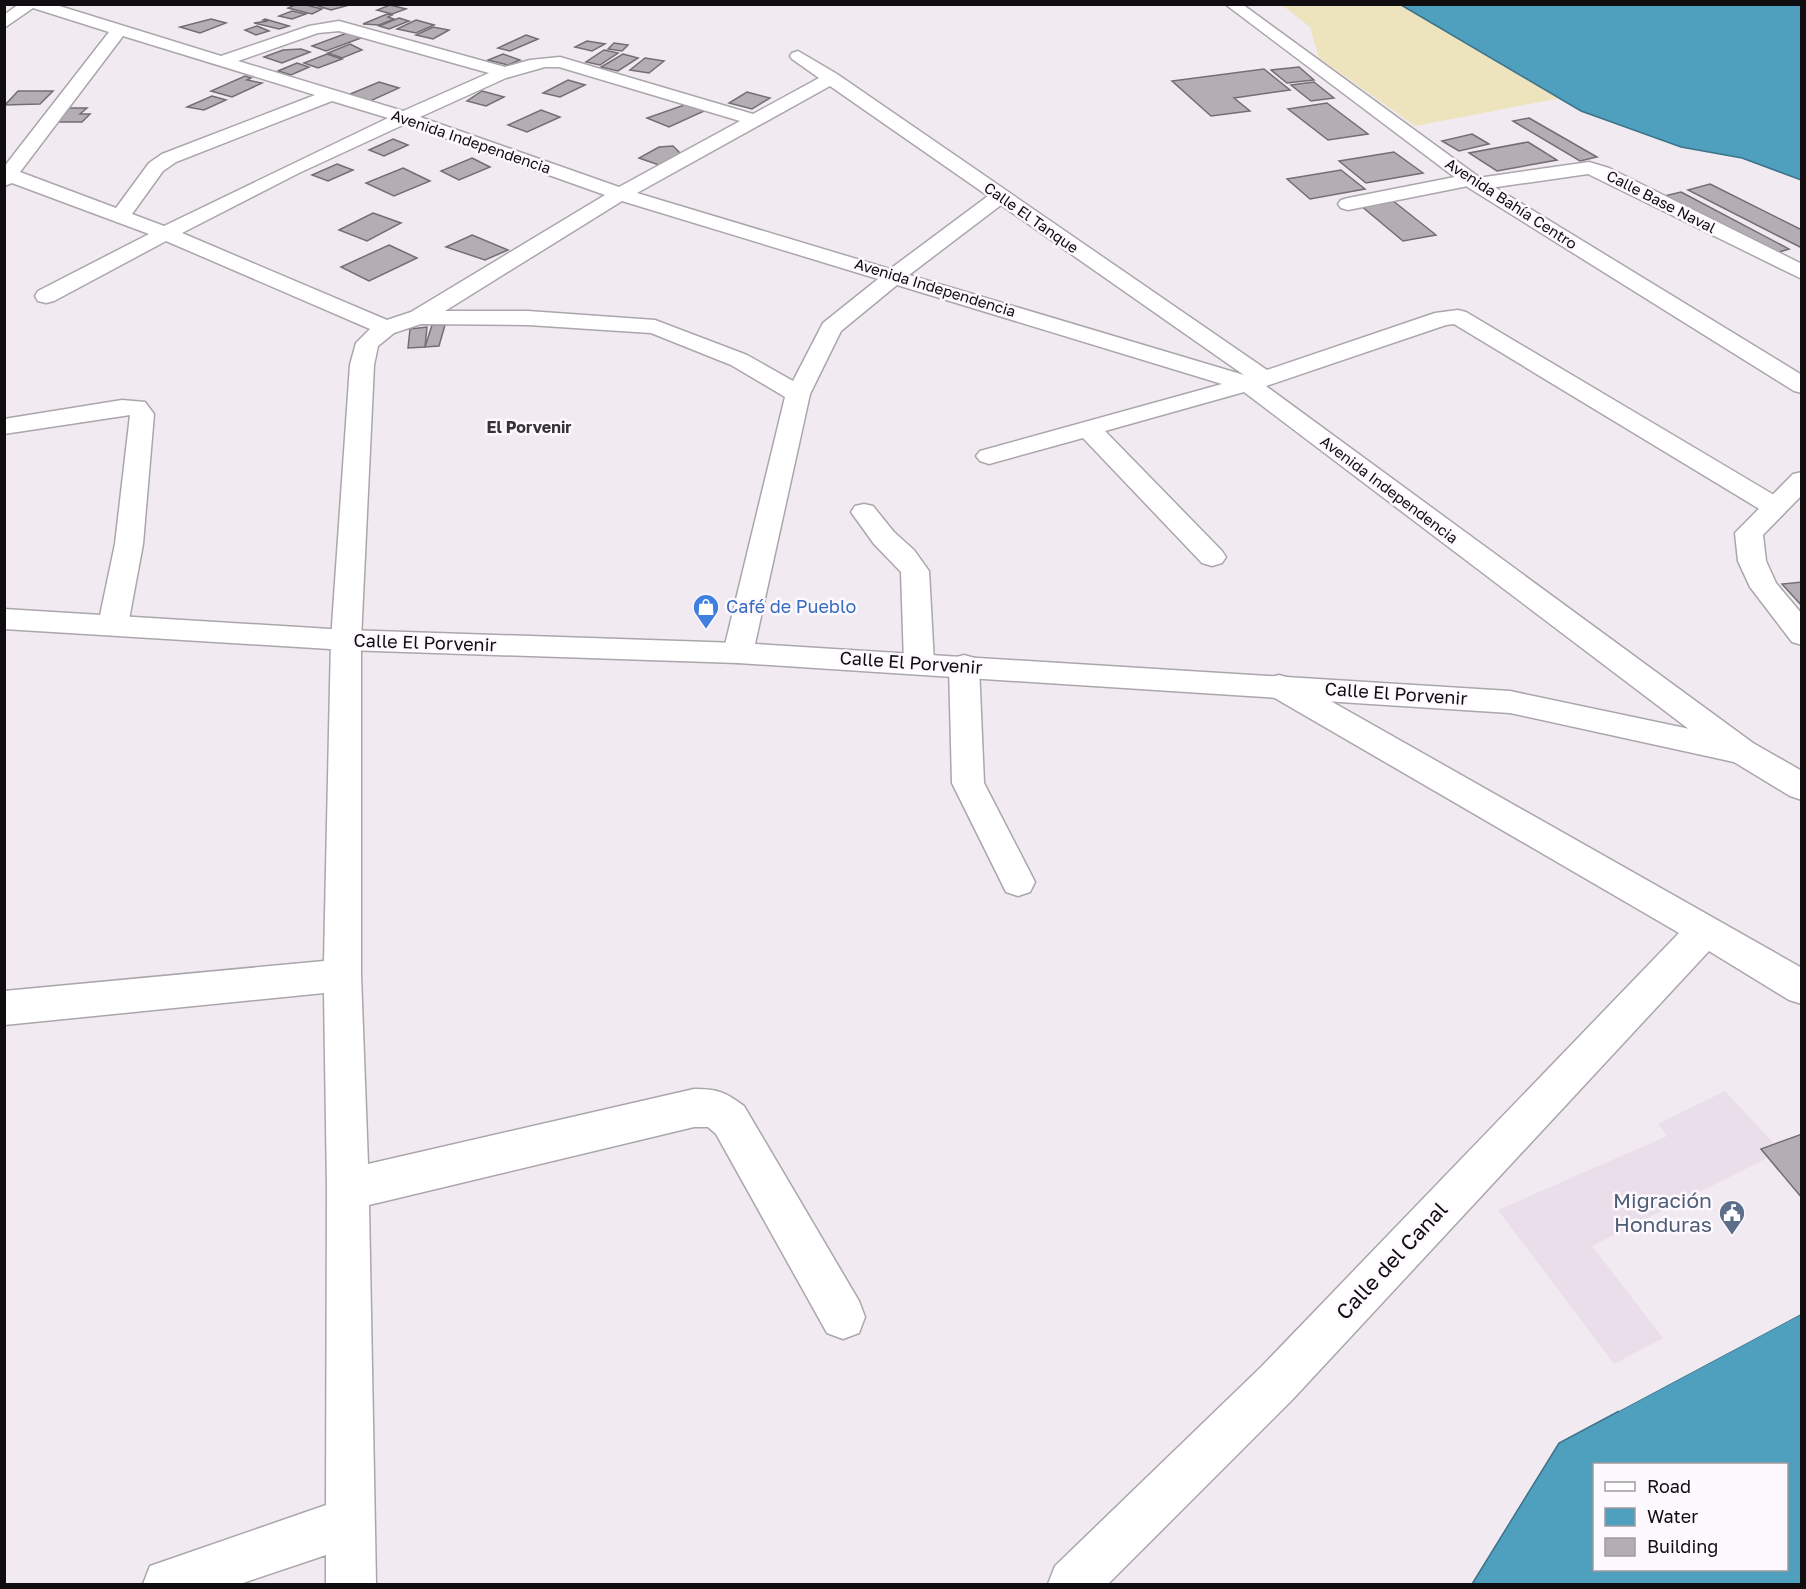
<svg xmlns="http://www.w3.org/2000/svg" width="1806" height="1589" font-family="'Golos Text',sans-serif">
<rect width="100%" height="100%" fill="#f1ebf1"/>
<polygon fill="#e9deea" points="1725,1091 1781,1151 1592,1246 1663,1338 1614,1364 1498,1210 1667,1136 1658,1124"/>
<polygon fill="#ede4be" points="1282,5 1409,5 1561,98 1415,126 1319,58 1310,27"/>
<g fill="#4f9fbe" stroke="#3c738a" stroke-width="1.5" fill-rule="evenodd">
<polygon points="1401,5 1801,5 1801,180 1742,158 1681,147 1581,111"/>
<path d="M 1801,1314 L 1801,1584 L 1472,1584 L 1559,1443 ZM 1594,1464 L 1786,1464 L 1786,1570 L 1594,1570 Z"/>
</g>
<polygon fill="#f1ebf1" points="1802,1311 1801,1314 1619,1411 1617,1408"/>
<g fill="#b4aeb4" stroke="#736e74" stroke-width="1.5">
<polygon points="297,4 314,4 310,6 322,9 312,14 288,8"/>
<polygon points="353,4 331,10 315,5 317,4"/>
<polygon points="390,5 406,9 392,14 377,10"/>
<polygon points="292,11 306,14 292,19 279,16"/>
<polygon points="387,14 392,15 388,17 394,19 379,25 363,24"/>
<polygon points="399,18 409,21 389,29 379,26"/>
<polygon points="211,19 226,23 200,33 180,27"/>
<polygon points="265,19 289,26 279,29 254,23 268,21 263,20"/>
<polygon points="416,20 434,25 416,33 397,29"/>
<polygon points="257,26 269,31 256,35 245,30"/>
<polygon points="433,27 449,30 433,39 416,35"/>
<polygon points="347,33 361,38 326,51 312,46"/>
<polygon points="526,35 538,39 510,51 498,48"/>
<polygon points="587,41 605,44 592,51 575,47"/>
<polygon points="614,43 628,45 622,51 608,49"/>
<polygon points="350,44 362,50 342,58 328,53"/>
<polygon points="301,49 310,52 282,63 264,57 283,50"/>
<polygon points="604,50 618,53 600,65 586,62"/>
<polygon points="327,54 342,59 318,68 304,63"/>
<polygon points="503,54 520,60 508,65 488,60"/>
<polygon points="623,54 638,58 618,71 601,67"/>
<polygon points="645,58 664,61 649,73 630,70"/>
<polygon points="297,63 309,67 291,75 278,71"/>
<polygon points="1299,67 1314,80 1287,83 1271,70"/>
<polygon points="1264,69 1290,90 1234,98 1250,111 1211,116 1172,81"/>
<polygon points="245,76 251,78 247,80 262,83 232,97 211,91"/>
<polygon points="568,80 585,85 560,97 543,93"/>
<polygon points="379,82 399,88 368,102 348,95"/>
<polygon points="1314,82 1334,98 1311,101 1291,85"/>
<polygon points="18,91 53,91 40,104 5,105"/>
<polygon points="482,91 504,97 486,106 467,101"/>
<polygon points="747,92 770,98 752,109 729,103"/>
<polygon points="212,96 226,100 204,110 187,107"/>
<polygon points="1327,103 1368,134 1328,140 1288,109"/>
<polygon points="687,104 704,111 669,127 647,118"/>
<polygon points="65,108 87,108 80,114 90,114 82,122 50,122"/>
<polygon points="541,110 560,117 527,132 508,125"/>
<polygon points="1529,118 1597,157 1580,161 1513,121"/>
<polygon points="1472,134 1489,144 1459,151 1442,141"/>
<polygon points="393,139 408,145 384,156 369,150"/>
<polygon points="1528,142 1557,160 1497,171 1469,153"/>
<polygon points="673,146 681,154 659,165 639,158 659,147"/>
<polygon points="1394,152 1423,173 1366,183 1339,161"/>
<polygon points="472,158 490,167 459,180 441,171"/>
<polygon points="337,164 353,170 328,181 312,175"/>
<polygon points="403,168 430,181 394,196 366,183"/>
<polygon points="1341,170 1365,189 1310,199 1287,179"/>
<polygon points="1710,184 1802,230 1802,248 1688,190"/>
<polygon points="1681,192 1789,249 1763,257 1656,198"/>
<polygon points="1392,200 1436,235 1403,241 1360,205"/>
<polygon points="373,213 401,223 367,241 339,230"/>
<polygon points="472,235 508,250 485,260 446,247"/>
<polygon points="389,245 417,258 369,281 341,267"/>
<polygon points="432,325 445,325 439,346 425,347"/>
<polygon points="427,327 425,347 408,348 410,329"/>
<polygon points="1802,582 1802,606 1782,584"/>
<polygon points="1802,1134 1802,1198 1761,1149"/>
</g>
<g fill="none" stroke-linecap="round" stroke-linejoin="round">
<g stroke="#aba6ac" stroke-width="3">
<g id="minor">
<path d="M 19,4 L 53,4 L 221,56 L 309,26 L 339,21 L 505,67 L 530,60 L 560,57 L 753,114 L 819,78 L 792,59 L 790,56 L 792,53 L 798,51 L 837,74 L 1267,370 L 1435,313 L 1458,310 L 1466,312 L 1784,501 L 1788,507 L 1784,513 L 1775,515 L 1766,513 L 1454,324 L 1446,325 L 1266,386 L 1753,743 L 1758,752 L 1753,761 L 1742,764 L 1731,761 L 1244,392 L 1105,431 L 1222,551 L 1226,557 L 1222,563 L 1212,566 L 1202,563 L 1083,438 L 989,464 L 980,461 L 976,456 L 980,451 L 1222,384 L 897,285 L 841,331 L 810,394 L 753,653 L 749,660 L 738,663 L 727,660 L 723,653 L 785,397 L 731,365 L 651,333 L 528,325 L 421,324 L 394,333 L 378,346 L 374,365 L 361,640 L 361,975 L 368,1164 L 694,1089 C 718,1089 725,1092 744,1106 L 859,1301 L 865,1317 L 859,1333 L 843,1339 L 827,1333 L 716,1134 L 708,1127 L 694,1127 L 369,1205 L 376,1584 L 326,1584 L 326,1555 L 240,1584 L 143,1584 L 150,1566 L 326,1505 L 327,1189 L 324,993 L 4,1025 L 4,991 L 324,961 L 331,640 L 350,365 L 356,343 L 370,329 L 166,241 L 54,301 L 46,303 L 38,301 L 35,296 L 38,291 L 149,234 L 12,183 L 4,186 L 4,167 L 109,32 L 33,8 L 4,28 L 4,15 ZM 339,31 L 489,73 L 403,111 L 238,61 L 318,33 ZM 123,36 L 315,95 L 162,154 L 149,163 L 116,208 L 20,172 ZM 545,67 L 559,67 L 740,121 L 619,187 L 420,117 L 506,78 ZM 830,86 L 988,196 L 890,269 L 637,193 ZM 332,101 L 388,118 L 164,226 L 132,214 L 163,171 L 176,162 ZM 405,124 L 605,195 L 411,312 L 387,320 L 182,233 L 299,173 ZM 622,201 L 878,279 L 823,323 L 793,381 L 747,355 L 655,320 L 528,311 L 445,311 ZM 1001,205 L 1244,375 L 909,275 Z"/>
<polygon points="1589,162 1609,168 1802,264 1802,279 1588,174 1476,190 1468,186 1348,210 1341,208 1338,204 1341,200 1348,198 1470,174 1478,178"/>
<polygon points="122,400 145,402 154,414 143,544 128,625 123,632 113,635 103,632 98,625 115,544 130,415 4,434 4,419"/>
<polygon points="864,504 873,506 894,532 914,550 929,571 934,663 930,671 919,674 908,671 904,663 901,572 874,544 851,512 855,506"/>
<polygon points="964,655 975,658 979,666 984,783 1035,882 1030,892 1018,896 1006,892 952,783 949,666 953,658"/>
<polygon points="1279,675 1290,678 1802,968 1802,1004 1789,1000 1709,951 1293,1399 1108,1584 1048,1584 1055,1566 1261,1367 1679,933 1268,694 1264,686 1268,678"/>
</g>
</g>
<g stroke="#aba6ac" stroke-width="3">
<g id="major">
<polygon points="1225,4 1242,4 1483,180 1802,375 1802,393 1794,391 1469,188"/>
<polygon points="1802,472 1802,495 1763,535 1766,561 1776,583 1802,614 1802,645 1792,642 1750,587 1738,561 1735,533 1793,474"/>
<polygon points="4,609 346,630 738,643 1510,691 1742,740 1753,743 1802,771 1802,800 1790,796 1734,762 1510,713 738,663 346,650 4,629"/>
</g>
</g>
<use href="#minor" fill="#fff" fill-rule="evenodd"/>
<use href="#major" fill="#fff" fill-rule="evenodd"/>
</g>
<defs>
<g id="shop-pin" transform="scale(1.35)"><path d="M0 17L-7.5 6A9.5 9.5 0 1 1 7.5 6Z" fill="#3f7fe0" stroke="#fef8ff"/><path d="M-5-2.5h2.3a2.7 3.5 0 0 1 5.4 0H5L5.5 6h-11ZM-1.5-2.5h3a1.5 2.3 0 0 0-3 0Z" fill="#fff"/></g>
<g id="civic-pin" transform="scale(1.35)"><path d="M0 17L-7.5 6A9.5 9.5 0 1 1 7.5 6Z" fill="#5c6f8a" stroke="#fef8ff"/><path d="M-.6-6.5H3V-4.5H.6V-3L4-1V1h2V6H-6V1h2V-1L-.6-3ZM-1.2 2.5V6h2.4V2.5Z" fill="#fff"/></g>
</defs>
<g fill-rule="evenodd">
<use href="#shop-pin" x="706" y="607"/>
<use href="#civic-pin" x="1732" y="1213"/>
</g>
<g text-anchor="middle" stroke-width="5" stroke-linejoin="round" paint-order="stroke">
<g font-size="15" fill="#0f0d0f" stroke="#fef8ff">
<text transform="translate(471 142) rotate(19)" y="5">Avenida Independencia</text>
<text transform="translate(1661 202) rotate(27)" y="5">Calle Base Naval</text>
<text transform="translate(1511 204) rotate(33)" y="5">Avenida Bahía Centro</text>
<text transform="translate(1031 218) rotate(35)" y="5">Calle El Tanque</text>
<text transform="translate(935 288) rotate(17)" y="5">Avenida Independencia</text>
<text transform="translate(1389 490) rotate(37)" y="5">Avenida Independencia</text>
</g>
<g font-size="16" font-weight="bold" fill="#373237" stroke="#fef8ff">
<text x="529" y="433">El Porvenir</text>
</g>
<g font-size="18" fill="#366cbe" stroke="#fef8ff" text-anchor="start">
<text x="726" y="613">Café de Pueblo</text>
</g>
<g font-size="18" fill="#0f0d0f" stroke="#fef8ff">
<text transform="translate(425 643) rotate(2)" y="6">Calle El Porvenir</text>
<text transform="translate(911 663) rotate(4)" y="6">Calle El Porvenir</text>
<text transform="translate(1396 694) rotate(4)" y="6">Calle El Porvenir</text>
</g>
<g font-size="21" fill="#4e5e75" stroke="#fef8ff" text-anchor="end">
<text x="1712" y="1208">Migración<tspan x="1712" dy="24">Honduras</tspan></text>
</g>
<g font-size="21" fill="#0f0d0f" stroke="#fef8ff">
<text transform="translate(1392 1261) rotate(-47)" y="7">Calle del Canal</text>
</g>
</g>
<rect width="1806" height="1589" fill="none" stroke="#0f0d0f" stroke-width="12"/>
<rect x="1593" y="1463" width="195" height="108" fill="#fef8ff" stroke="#9e9a9f" stroke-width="1.5"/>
<rect x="1605" y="1482" width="30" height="9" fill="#ffffff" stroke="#9e9a9f" stroke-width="1.5"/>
<text x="1647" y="1493" font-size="18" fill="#0f0d0f">Road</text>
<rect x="1605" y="1508" width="30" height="18" fill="#4f9fbe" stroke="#9e9a9f" stroke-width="1.5"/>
<text x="1647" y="1523" font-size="18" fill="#0f0d0f">Water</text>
<rect x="1605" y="1538" width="30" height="18" fill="#b4aeb4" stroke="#9e9a9f" stroke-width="1.5"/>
<text x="1647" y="1553" font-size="18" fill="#0f0d0f">Building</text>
</svg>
